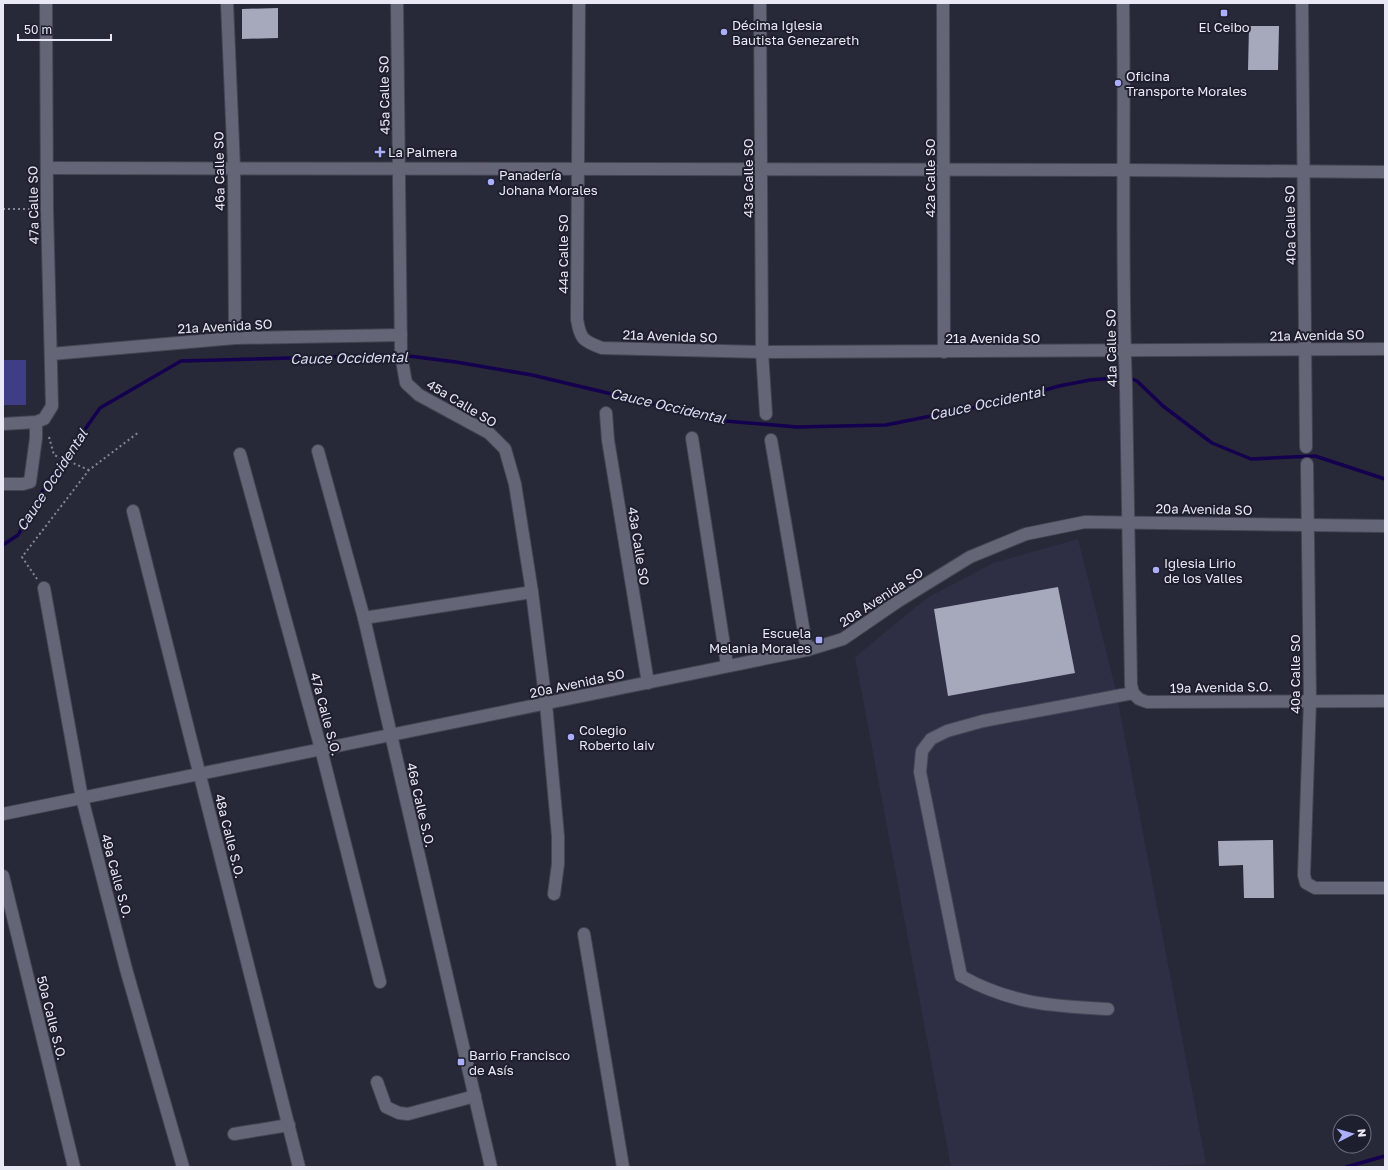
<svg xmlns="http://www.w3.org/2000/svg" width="1388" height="1170" font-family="'Golos Text',sans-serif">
<rect width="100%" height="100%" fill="#272838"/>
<polygon fill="#2e2f45" points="1078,539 1116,691 1206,1164 1130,1167 951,1167 855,657 927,598 993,563"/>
<rect fill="#3f3d86" x="3" y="360" width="23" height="45"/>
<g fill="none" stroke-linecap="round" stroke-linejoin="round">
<g stroke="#15004f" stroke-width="3.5">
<polyline points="3,545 18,535 47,483 100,408 181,361 401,355 456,362 532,375 725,421 797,427 886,425 1011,400 1059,386 1090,380 1127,377 1137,381 1163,406 1212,443 1251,459 1315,456 1385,479"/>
<polyline points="1346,1167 1385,1156"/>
</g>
</g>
<g fill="#a6a8bc">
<polygon points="278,8 278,38 242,39 242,9"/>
<polygon points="1249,26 1279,26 1278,70 1248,70"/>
<polygon points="1058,587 1075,673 948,696 934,609"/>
<polygon points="1273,840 1274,898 1244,898 1243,865 1219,866 1218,841"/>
</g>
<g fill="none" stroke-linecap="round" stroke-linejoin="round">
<g stroke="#444552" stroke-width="14">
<g id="minor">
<polyline points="227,3 234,168 235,338"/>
<polyline points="397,3 401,355 406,383 419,395 489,433 505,449 515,484 532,592 546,704 558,836 558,864 554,894"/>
<path d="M 579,3 L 577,319 C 580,339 583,341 602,348 L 762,352 L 1385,349"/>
<polyline points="760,3 762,352 766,414"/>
<polyline points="943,3 944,352"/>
<path d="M 1123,3 C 1125,131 1121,259 1126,387 L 1131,685 L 1133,693"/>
<polyline points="1302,3 1306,447"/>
<polyline points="47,168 1125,170 1385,172"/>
<polyline points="51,354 235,338 401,335"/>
<polyline points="606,413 608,440 648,683"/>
<polyline points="3,424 36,422 44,419 52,406 47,209 46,3"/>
<polyline points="692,438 727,665"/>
<polyline points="771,440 807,650"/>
<polyline points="318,451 364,618 491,1167"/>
<polyline points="240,454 321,749 380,982"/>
<polyline points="1307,464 1310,700 1304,875 1306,883 1315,888 1385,888"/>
<polyline points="3,484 23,484 30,482 36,438 36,422"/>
<polyline points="133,511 299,1167"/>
<polyline points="44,588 82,798 126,969 183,1167"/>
<polyline points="364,618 532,592"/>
<polyline points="1133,693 1139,699 1147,702 1385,701"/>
<polyline points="3,814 807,650 843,639 897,602 970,557 1026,534 1085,522 1385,526"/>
<polyline points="3,876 74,1167"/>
<polyline points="584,934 623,1167"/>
<path d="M 1108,1009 C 1052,1006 1011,1004 961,976 L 920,772 L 922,751 L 931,739 L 947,731 L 983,721 L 1133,693"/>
<polyline points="377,1082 386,1107 399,1113 408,1114 475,1096"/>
<polyline points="234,1134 289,1125"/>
</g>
</g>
<g stroke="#878896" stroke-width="2" stroke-dasharray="2 3" stroke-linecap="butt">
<polyline points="3,209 36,209"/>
<polyline points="49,437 54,455 89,470"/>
<polyline points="37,579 22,557 89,470 139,432"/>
</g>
<use href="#minor" stroke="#646678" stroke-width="12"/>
</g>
<g fill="#abaffb" stroke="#1e1f2e" stroke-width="1.5">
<rect x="1220" y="9" width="8" height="8" rx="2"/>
<circle cx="724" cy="32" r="4"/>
<circle cx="1118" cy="83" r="4"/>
<path d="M378 146h4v4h4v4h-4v4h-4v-4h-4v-4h4z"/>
<circle cx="491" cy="182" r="4"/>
<circle cx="1156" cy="570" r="4"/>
<rect x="815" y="636" width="8" height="8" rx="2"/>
<circle cx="571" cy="737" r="4"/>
<rect x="457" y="1058" width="8" height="8" rx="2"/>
</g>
<g text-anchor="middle" stroke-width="4" stroke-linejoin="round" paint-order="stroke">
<g font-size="13" fill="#e8e9f4" stroke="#1e1f2e" text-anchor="start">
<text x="732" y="30">Décima Iglesia<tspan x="732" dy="15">Bautista Genezareth</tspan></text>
<text x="1224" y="32" text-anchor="middle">El Ceibo</text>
<text x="1126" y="81">Oficina<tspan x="1126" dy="15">Transporte Morales</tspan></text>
<text x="388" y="157">La Palmera</text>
<text x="499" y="180">Panadería<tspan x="499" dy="15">Johana Morales</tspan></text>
<text x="1164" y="568">Iglesia Lirio<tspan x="1164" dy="15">de los Valles</tspan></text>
<text x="811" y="638" text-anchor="end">Escuela<tspan x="811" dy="15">Melania Morales</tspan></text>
<text x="579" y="735">Colegio<tspan x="579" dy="15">Roberto laiv</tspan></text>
<text x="469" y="1060">Barrio Francisco<tspan x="469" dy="15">de Asís</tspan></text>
</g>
<g font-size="13" fill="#e8e9f4" stroke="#1e1f2e">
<text transform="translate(384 95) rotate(-91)" y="5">45a Calle SO</text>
<text transform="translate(219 171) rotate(-91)" y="5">46a Calle SO</text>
<text transform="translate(748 178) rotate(-90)" y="5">43a Calle SO</text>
<text transform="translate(930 178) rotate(-90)" y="5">42a Calle SO</text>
<text transform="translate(33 205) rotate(-91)" y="5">47a Calle SO</text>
<text transform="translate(1290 225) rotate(-91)" y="5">40a Calle SO</text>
<text transform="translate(563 254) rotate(-90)" y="5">44a Calle SO</text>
<text transform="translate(225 326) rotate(-3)" y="5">21a Avenida SO</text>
<text transform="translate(1317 335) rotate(-1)" y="5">21a Avenida SO</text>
<text transform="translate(670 336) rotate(2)" y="5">21a Avenida SO</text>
<text x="993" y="343">21a Avenida SO</text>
<text transform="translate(1111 348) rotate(-91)" y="5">41a Calle SO</text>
<text transform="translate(462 403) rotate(31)" y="5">45a Calle SO</text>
<text transform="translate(1204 509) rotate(1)" y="5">20a Avenida SO</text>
<text transform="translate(639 546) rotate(81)" y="5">43a Calle SO</text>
<text transform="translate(881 597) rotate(-33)" y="5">20a Avenida SO</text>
<text transform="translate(1295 674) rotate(-90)" y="5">40a Calle SO</text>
<text transform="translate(577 683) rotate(-12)" y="5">20a Avenida SO</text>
<text transform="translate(1221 687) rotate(-1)" y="5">19a Avenida S.O.</text>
<text transform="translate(326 714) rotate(75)" y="5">47a Calle S.O.</text>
<text transform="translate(421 805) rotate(77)" y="5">46a Calle S.O.</text>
<text transform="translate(230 836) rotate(76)" y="5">48a Calle S.O.</text>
<text transform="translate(117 876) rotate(75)" y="5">49a Calle S.O.</text>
<text transform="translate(52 1018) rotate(76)" y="5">50a Calle S.O.</text>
</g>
<g font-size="14" font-style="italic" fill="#dbdef5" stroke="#1e1f2e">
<text transform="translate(349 358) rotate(-1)" y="5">Cauce Occidental</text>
<text transform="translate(987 403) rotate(-12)" y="5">Cauce Occidental</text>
<text transform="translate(668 406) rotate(13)" y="5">Cauce Occidental</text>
<text transform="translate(52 480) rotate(-57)" y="5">Cauce Occidental</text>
</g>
</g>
<rect width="1388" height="1170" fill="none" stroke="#e8e9f4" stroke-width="8"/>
<g transform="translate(1352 1134) rotate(84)"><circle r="19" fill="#1e1f2e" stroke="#6f707d"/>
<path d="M0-3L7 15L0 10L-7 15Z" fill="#abaffb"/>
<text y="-6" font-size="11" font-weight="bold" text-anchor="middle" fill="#e8e9f4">N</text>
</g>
<path d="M18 34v6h93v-6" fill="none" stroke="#e8e9f4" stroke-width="2"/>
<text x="24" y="34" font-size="12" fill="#e8e9f4" stroke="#1e1f2e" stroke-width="3" paint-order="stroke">50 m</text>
</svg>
